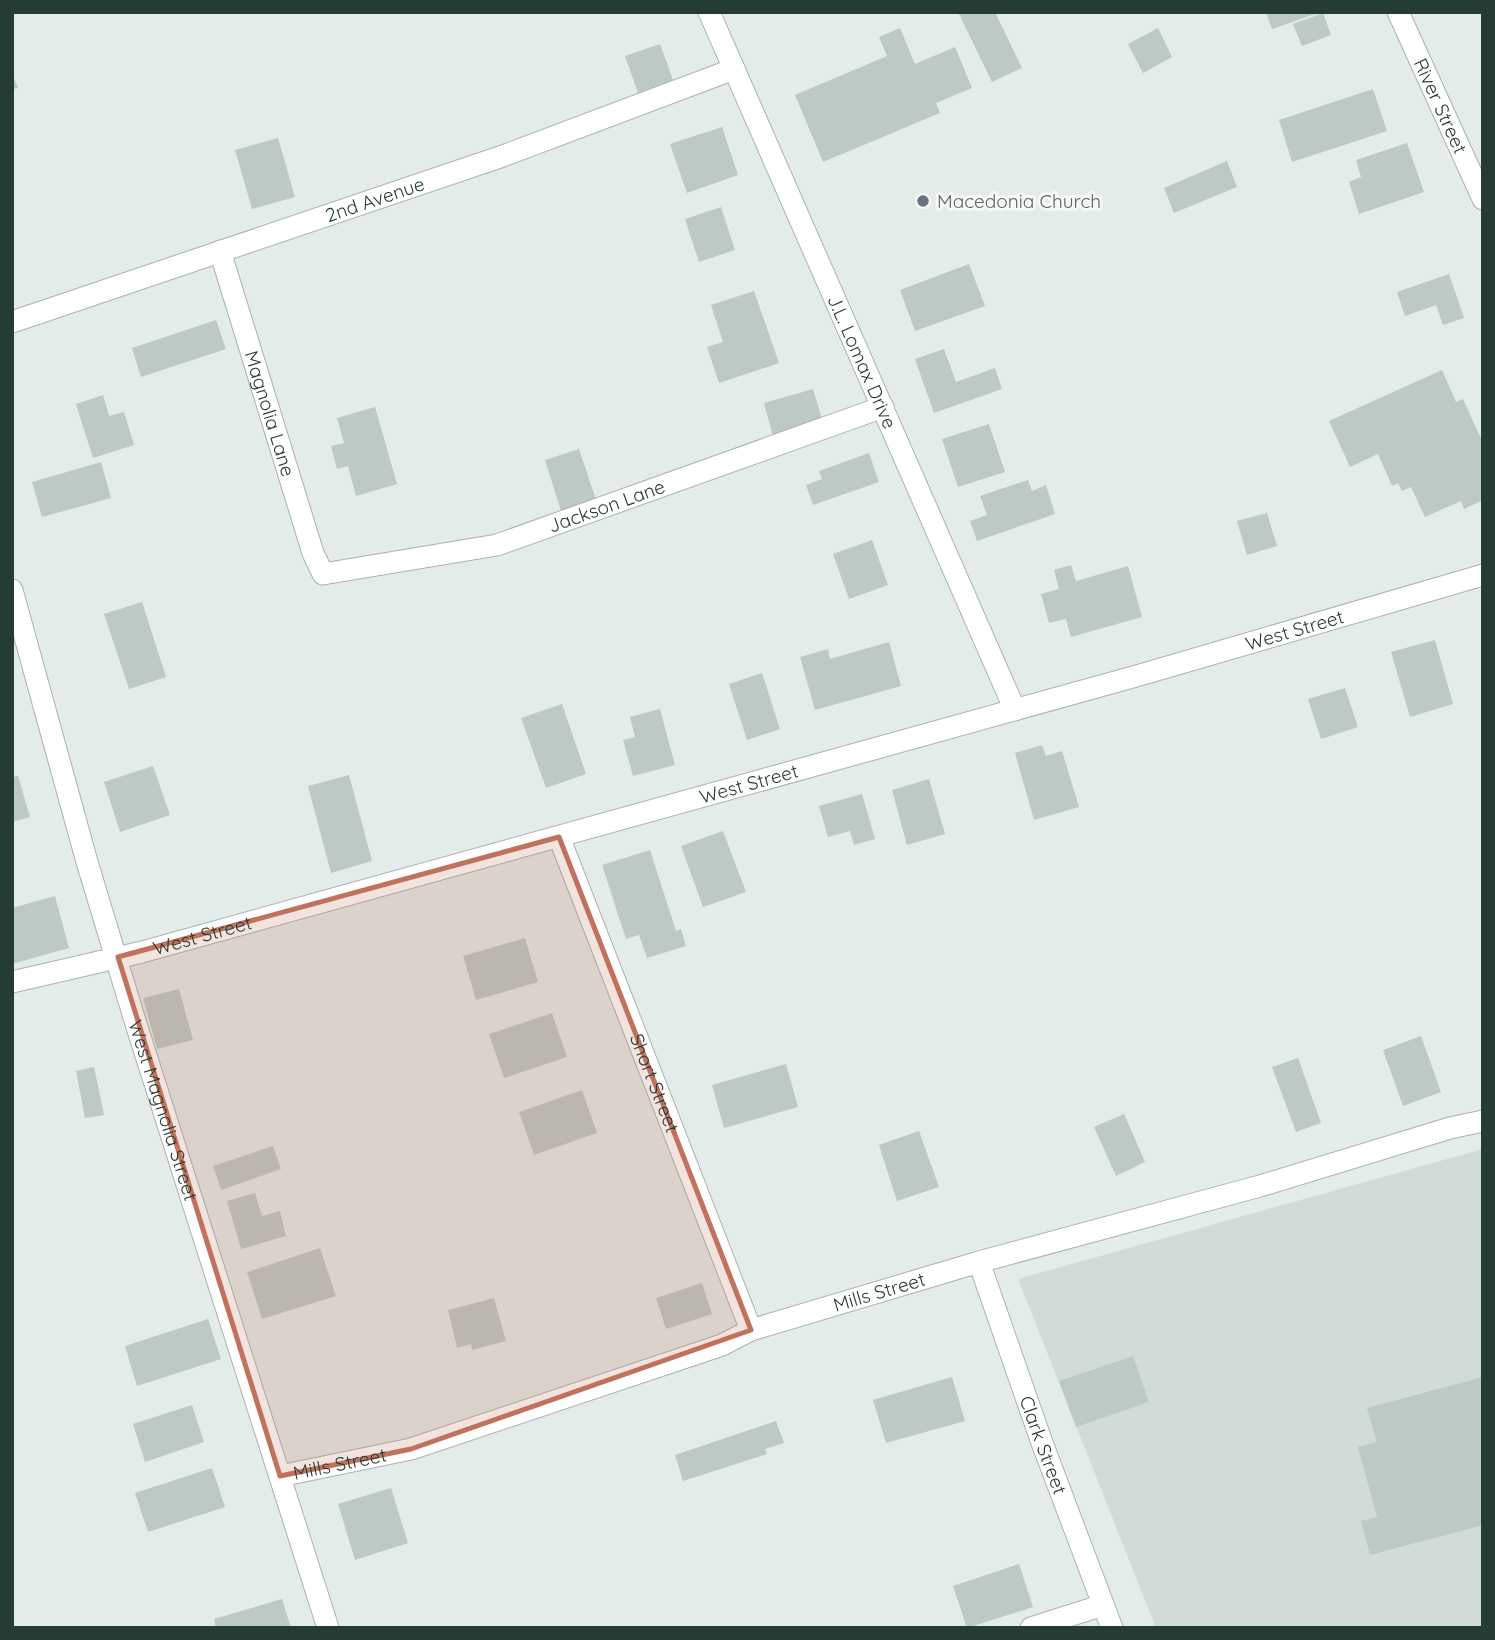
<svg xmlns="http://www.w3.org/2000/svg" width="1495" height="1640" font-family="Quicksand,sans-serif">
<rect width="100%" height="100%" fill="#e3ece8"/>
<polygon fill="#d2dcd7" points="1483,1149 1483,1628 1156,1628 1018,1279"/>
<g fill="#bcc9c4">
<polygon points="958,12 995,12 1022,68 992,82"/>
<polygon points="1266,12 1318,12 1318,13 1272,29"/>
<polygon points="1323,13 1331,35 1302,46 1293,24"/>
<polygon points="900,28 915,64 955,47 972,88 936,103 940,113 823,162 795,95 887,56 879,37"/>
<polygon points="1158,28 1172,57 1143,73 1128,44"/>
<polygon points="660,44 673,80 638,93 625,56"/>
<polygon points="12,73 18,88 12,89"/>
<polygon points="1373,89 1387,131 1292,162 1279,120"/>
<polygon points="722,127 738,175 687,193 670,144"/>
<polygon points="278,138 295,197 252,209 235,150"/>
<polygon points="1407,143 1424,192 1359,214 1349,182 1361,177 1356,160"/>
<polygon points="1227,161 1237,187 1174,213 1164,188"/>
<polygon points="721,207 735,250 699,262 685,219"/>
<polygon points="969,264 985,306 915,331 900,290"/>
<polygon points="1449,274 1464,318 1443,325 1436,305 1405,316 1397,292"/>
<polygon points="754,291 779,363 719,383 707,347 723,342 711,305"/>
<polygon points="216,320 226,349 141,377 132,348"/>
<polygon points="944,349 956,382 995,368 1002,389 934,413 915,359"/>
<polygon points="1442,370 1456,402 1463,399 1483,443 1483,500 1464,509 1461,501 1425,517 1411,487 1402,491 1398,483 1392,486 1378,454 1350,467 1329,421"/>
<polygon points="813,389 824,426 774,440 764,403"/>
<polygon points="103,395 109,416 124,412 134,445 93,458 76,404"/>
<polygon points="375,407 397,484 356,496 348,466 337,469 331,446 344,443 337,418"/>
<polygon points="989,424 1005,472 958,487 942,439"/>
<polygon points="579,449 597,503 562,514 545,460"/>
<polygon points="869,453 879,482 813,505 806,485 822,479 819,471"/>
<polygon points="101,462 111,498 42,517 32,482"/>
<polygon points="1028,480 1032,491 1046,485 1055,514 977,541 970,521 987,515 980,496"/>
<polygon points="1267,513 1277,546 1247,555 1237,521"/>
<polygon points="872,540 888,585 849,599 833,554"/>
<polygon points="1071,565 1076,581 1128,566 1142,617 1071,637 1066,619 1049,623 1041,594 1059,589 1054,570"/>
<polygon points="142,602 166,677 129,689 104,614"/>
<polygon points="1435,640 1453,704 1410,717 1391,652"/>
<polygon points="889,642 901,686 815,710 800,657 828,649 830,659"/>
<polygon points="762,673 780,729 747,740 729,684"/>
<polygon points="1345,688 1358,727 1321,739 1308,699"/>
<polygon points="562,704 586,774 546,788 521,718"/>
<polygon points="660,709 675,765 633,776 623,740 635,737 630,717"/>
<polygon points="1042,745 1046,756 1062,751 1079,807 1034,820 1015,753"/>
<polygon points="153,766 170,815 120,832 104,782"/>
<polygon points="349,775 372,861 331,873 308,786"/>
<polygon points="18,776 30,817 12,822 12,777"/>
<polygon points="929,779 945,834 907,845 892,790"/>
<polygon points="862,794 875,839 854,845 850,831 828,837 819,806"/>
<polygon points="723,831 746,892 703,907 681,846"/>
<polygon points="650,850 676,931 681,929 686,946 647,958 639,935 626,939 602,865"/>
<polygon points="55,896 69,948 12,964 12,908"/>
<polygon points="525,938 538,982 476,1000 463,956"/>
<polygon points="179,989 193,1040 157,1049 143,998"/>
<polygon points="552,1013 567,1057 504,1078 489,1034"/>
<polygon points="1421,1036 1441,1092 1403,1106 1383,1050"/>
<polygon points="1298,1058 1321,1123 1296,1132 1272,1067"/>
<polygon points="786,1064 798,1107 724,1128 712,1085"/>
<polygon points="94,1067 104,1115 85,1118 76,1071"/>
<polygon points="582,1090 597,1133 534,1155 519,1112"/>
<polygon points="1124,1114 1145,1162 1116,1176 1094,1127"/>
<polygon points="919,1131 939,1187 897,1201 879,1145"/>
<polygon points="273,1146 281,1169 221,1190 213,1166"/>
<polygon points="255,1193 262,1216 280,1211 286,1236 241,1249 227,1201"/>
<polygon points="320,1248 336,1296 262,1319 247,1272"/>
<polygon points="702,1283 712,1314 666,1329 656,1298"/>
<polygon points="494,1298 506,1341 472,1350 471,1344 457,1348 448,1310"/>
<polygon points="208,1319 221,1359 137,1386 125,1346"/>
<polygon points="1133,1356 1149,1402 1076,1427 1059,1381"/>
<polygon points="952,1377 965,1421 886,1443 873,1400"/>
<polygon points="1483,1377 1483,1525 1370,1555 1361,1521 1377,1517 1358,1447 1377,1442 1367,1408"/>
<polygon points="192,1405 204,1442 145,1462 133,1424"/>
<polygon points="776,1421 784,1443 765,1449 767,1454 683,1481 675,1455"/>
<polygon points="212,1468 225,1507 148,1532 135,1493"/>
<polygon points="391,1488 408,1543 355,1560 338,1504"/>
<polygon points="1019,1564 1033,1607 967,1628 953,1586"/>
<polygon points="282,1599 291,1628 216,1628 214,1619"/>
</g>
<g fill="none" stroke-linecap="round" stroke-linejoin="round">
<g stroke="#a6b4af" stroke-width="23">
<g id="minor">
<path id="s1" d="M 709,12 L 1015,710"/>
<path id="s2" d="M 220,251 L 313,553 L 323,574 L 497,545 L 883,407"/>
<path id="s3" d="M 12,322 L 500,157 L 734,69"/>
<path id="s4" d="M 12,590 L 87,862 L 136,1024 L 328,1628"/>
<path id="s5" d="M 559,837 L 751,1330"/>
<path id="s6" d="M 979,1262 L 1041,1440 L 1112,1628"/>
<path id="s7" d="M 280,1476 L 411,1449 L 722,1345 L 751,1330 L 979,1262 L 1260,1186 L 1450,1128 L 1483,1121"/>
<polyline points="1031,1628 1103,1605"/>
</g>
</g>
<g stroke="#a6b4af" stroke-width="23">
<g id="tertiary">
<path id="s8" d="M 1398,12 L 1483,199"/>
<path id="s9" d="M 12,982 L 142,952 L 1133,677 L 1483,575"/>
</g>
</g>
<use href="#minor" stroke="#fff" stroke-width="21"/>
<use href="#tertiary" stroke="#fff" stroke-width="21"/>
</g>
<path fill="#c0725c" fill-opacity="0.2" stroke="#c0725c" stroke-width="5" stroke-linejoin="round" d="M 559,837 L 751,1330 L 411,1449 L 280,1476 L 118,957 Z"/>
<circle fill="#6b7280" stroke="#f4f9f6" stroke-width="2.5" cx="923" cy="201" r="7"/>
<g text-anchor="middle" stroke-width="6" stroke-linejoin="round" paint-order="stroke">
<g font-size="19" fill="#243c35" stroke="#f4f9f6">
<text dy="7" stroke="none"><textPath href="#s8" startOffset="103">River Street</textPath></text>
<text dy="7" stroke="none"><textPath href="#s3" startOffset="383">2nd Avenue</textPath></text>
<text dy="7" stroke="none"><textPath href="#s1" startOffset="382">J.L. Lomax Drive</textPath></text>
<text dy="7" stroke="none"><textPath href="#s2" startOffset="170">Magnolia Lane</textPath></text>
<text dy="7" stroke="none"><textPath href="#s2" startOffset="632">Jackson Lane</textPath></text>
<text dy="7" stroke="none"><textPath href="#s9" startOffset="1330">West Street</textPath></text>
<text dy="7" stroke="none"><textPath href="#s9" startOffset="763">West Street</textPath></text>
<text dy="7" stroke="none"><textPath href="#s9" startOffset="196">West Street</textPath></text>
<text dy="7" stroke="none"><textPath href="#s5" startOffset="264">Short Street</textPath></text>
<text dy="7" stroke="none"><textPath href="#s4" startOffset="542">West Magnolia Street</textPath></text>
<text dy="7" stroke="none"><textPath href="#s7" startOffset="628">Mills Street</textPath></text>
<text dy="7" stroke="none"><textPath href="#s6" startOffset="194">Clark Street</textPath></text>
<text dy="7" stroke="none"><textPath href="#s7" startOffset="61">Mills Street</textPath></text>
</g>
<g font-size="19" fill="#5b616d" stroke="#f4f9f6" text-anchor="start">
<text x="937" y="208">Macedonia Church</text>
</g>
</g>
<rect width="1495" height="1640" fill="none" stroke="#243c35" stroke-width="28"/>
</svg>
